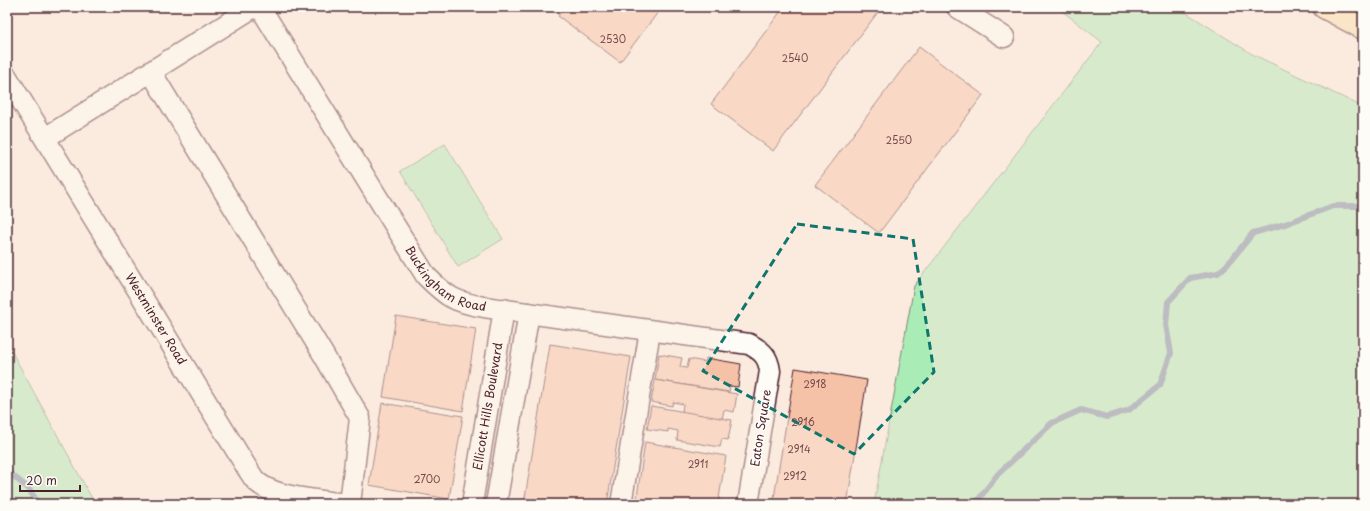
<svg xmlns="http://www.w3.org/2000/svg" width="1370" height="511" font-family="'Playpen Sans',sans-serif">
<rect width="100%" height="100%" fill="#fbebdf"/>
<filter id="ink" filterUnits="userSpaceOnUse"><feTurbulence type="fractalNoise" baseFrequency=".025" numOctaves="2"/><feDisplacementMap in="SourceGraphic" scale="8" xChannelSelector="R" yChannelSelector="G"/><feConvolveMatrix kernelMatrix="1 2 1 2 8 2 1 2 1" color-interpolation-filters="sRGB"/></filter>
<g filter="url(#ink)">
<g fill="#aaecb5" stroke="#7a8670">
<polygon points="1057,7 1177,7 1252,54 1363,107 1363,504 874,504 914,286 1102,42"/>
<polygon points="445,144 503,239 458,267 400,171"/>
<polygon points="7,343 95,504 7,504"/>
</g>
<g fill="none" stroke-linecap="round" stroke-linejoin="round">
<g stroke="#70839d" stroke-width="6">
<polyline points="7,471 28,488 39,504"/>
<polyline points="975,504 998,474 1052,423 1081,410 1107,417 1129,410 1160,385 1171,353 1166,325 1168,302 1190,278 1218,273 1227,265 1253,233 1285,224 1333,206 1363,206"/>
</g>
</g>
<g fill="#f6c2a7" stroke="#4a1f2b">
<polygon points="565,7 662,7 620,62 558,16"/>
<polygon points="784,7 871,7 878,12 773,151 711,104"/>
<polygon points="919,47 983,95 879,233 815,185"/>
<polygon points="396,316 476,329 463,411 383,397"/>
<polygon points="550,344 631,357 607,504 524,504"/>
<polygon points="659,354 682,358 680,367 687,368 689,359 705,362 706,358 741,364 738,387 730,386 729,392 655,380"/>
<polygon points="795,368 867,380 847,504 773,504"/>
<polygon points="655,380 737,394 734,412 724,410 722,419 682,412 683,404 673,402 672,406 651,402"/>
<polygon points="382,403 463,416 449,499 369,485"/>
<polygon points="651,406 732,420 728,440 722,439 720,447 677,440 678,431 668,429 668,432 647,429"/>
<polygon points="645,442 726,456 718,504 636,504"/>
</g>
<g fill="none" stroke-linecap="round" stroke-linejoin="round">
<g stroke="#4a1f2b" stroke-width="23">
<g id="minor">
<path id="s1" d="M 260,7 L 426,276 C 447,297 454,302 484,307 L 749,344 C 762,351 768,356 770,371 L 748,504"/>
<polyline points="957,7 1004,37"/>
<polyline points="151,72 323,354 360,418 350,504"/>
<path id="s2" d="M 7,77 L 247,468 C 250,472 252,477 256,481 C 273,498 320,500 345,504"/>
<polyline points="45,138 254,7"/>
<path id="s3" d="M 472,504 L 504,309"/>
<polyline points="496,504 529,313"/>
<polyline points="621,504 650,331"/>
</g>
</g>
<g stroke="#4a1f2b" stroke-width="25">
<polyline id="highway" points="1324,7 1363,28"/>
</g>
<use href="#minor" stroke="#fdfcf7" stroke-width="20"/>
<use href="#highway" stroke="#fbddab" stroke-width="22"/>
</g>
</g>
<path d="M0 0H1370V511H0ZM 797,224 L 913,239 L 934,372 L 854,454 L 703,371 Z" fill="#fbebdf" fill-opacity=".55" fill-rule="evenodd"/>
<path fill="none" stroke="#0f766e" stroke-width="3" stroke-dasharray="8 5" stroke-linejoin="round" d="M 797,224 L 913,239 L 934,372 L 854,454 L 703,371 Z"/>
<g text-anchor="middle" stroke-width="3.5" stroke-linejoin="round" paint-order="stroke">
<g font-size="10" fill="#75484a">
<text x="613" y="43">2530</text>
<text x="795" y="62">2540</text>
<text x="899" y="144">2550</text>
<text x="815" y="388">2918</text>
<text x="803" y="426">2916</text>
<text x="799" y="453">2914</text>
<text x="698" y="468">2911</text>
<text x="795" y="480">2912</text>
<text x="427" y="483">2700</text>
</g>
<g font-size="12" fill="#4a1f2b" stroke="#fdfcf7">
<text dy="4" stroke="none"><textPath href="#s1" startOffset="334">Buckingham Road</textPath></text>
<text dy="4" stroke="none"><textPath href="#s2" startOffset="284">Westminster Road</textPath></text>
<text dy="4" stroke="none"><textPath href="#s3" startOffset="99">Ellicott Hills Boulevard</textPath></text>
<text transform="translate(761 428) rotate(-81)" y="4">Eaton Square</text>
</g>
</g>
<rect width="1370" height="511" fill="none" stroke="#fdfcf7" stroke-width="24"/>
<rect x="12" y="12" width="1346" height="487" fill="none" stroke="#4a1f2b" stroke-width="1.5" filter="url(#ink)"/>
<path d="M20 485v6h60v-6" fill="none" stroke="#4a1f2b" stroke-width="2"/>
<text x="26" y="485" font-size="12" fill="#4a1f2b" stroke="#fdfcf7" stroke-width="3" paint-order="stroke">20 m</text>
</svg>
